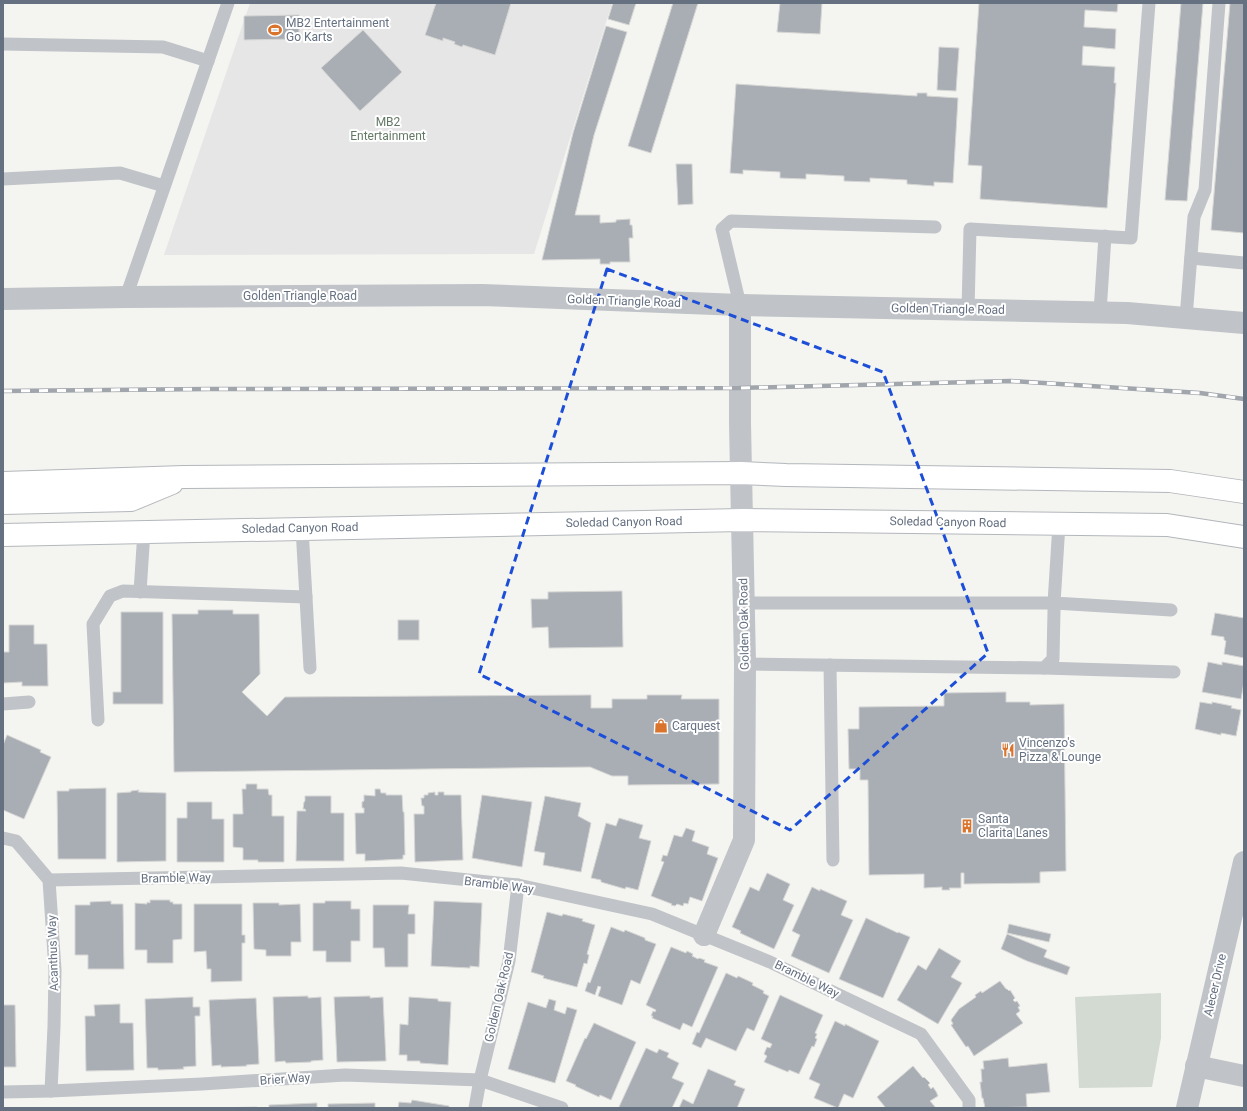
<svg xmlns="http://www.w3.org/2000/svg" width="1247" height="1111" font-family="Roboto,sans-serif">
<rect width="100%" height="100%" fill="#f4f5f1"/>
<polygon fill="#e5e6e5" points="250,3 612,3 534,254 164,255"/>
<polygon fill="#d3dad1" points="1161,993 1161,1038 1152,1087 1079,1088 1075,997"/>
<g fill="#a9aeb5" stroke="#d6d6d4">
<polygon points="436,3 511,3 495,55 463,45 462,47 454,44 455,42 443,38 443,41 425,35"/>
<polygon points="613,3 636,3 629,25 608,19"/>
<polygon points="673,3 698,3 651,153 628,146"/>
<polygon points="780,3 822,3 820,34 777,32"/>
<polygon points="979,3 1118,3 1117,12 1085,10 1084,27 1116,29 1115,49 1083,46 1082,65 1115,67 1114,83 1116,83 1107,208 980,199 982,166 968,165"/>
<polygon points="1181,3 1203,3 1187,201 1165,200"/>
<polygon points="1230,3 1244,3 1244,233 1211,230"/>
<polygon points="299,15 299,39 244,40 244,16"/>
<polygon points="606,26 627,32 594,135 575,215 600,215 600,223 616,222 616,220 630,219 630,225 632,225 633,238 629,238 630,262 610,262 610,264 600,264 600,259 542,260 573,133"/>
<polygon points="363,30 402,72 360,111 321,68"/>
<polygon points="939,47 959,48 956,91 937,90"/>
<polygon points="736,84 917,96 917,93 927,93 927,96 958,98 953,183 934,182 934,186 907,184 907,180 870,178 870,182 844,181 844,176 806,174 806,179 780,178 780,172 743,170 743,174 730,173"/>
<polygon points="676,164 692,164 693,204 678,205"/>
<polygon points="622,591 623,647 549,648 548,627 532,628 531,599 548,599 548,592"/>
<polygon points="198,610 233,610 233,614 259,614 260,674 242,692 267,716 285,697 591,695 591,708 612,708 612,699 647,699 647,695 682,695 681,699 719,699 719,784 628,785 628,776 612,776 590,767 174,772 172,614 198,614"/>
<polygon points="121,612 163,612 163,704 113,704 113,692 121,692"/>
<polygon points="1215,613 1244,618 1244,658 1224,654 1226,641 1224,640 1224,637 1211,635"/>
<rect x="398" y="620" width="21" height="20"/>
<polygon points="9,625 34,625 34,644 47,644 48,686 22,686 22,682 3,683 3,652 9,652"/>
<polygon points="1208,662 1222,665 1222,662 1244,666 1244,682 1241,699 1202,692"/>
<polygon points="1006,692 1006,702 1030,702 1030,705 1064,704 1066,871 1040,872 1040,883 964,884 964,873 961,873 961,888 949,888 950,890 942,890 942,887 924,888 924,874 869,875 868,780 860,780 860,769 849,769 848,729 859,729 859,707 944,706 944,693"/>
<polygon points="1200,702 1212,704 1212,702 1232,706 1231,708 1241,710 1236,736 1221,733 1221,735 1195,729"/>
<polygon points="7,735 41,750 40,752 51,757 24,819 3,810 3,745"/>
<polygon points="246,784 257,784 257,789 268,789 269,795 272,795 272,816 284,816 284,862 258,862 258,860 243,860 243,848 233,847 233,814 243,814 242,789 246,789"/>
<polygon points="106,788 106,859 58,859 57,791 69,791 69,789"/>
<polygon points="375,789 380,789 381,793 386,793 386,795 402,795 403,812 404,812 405,855 403,855 403,859 365,861 365,854 356,854 355,813 364,813 364,808 362,808 362,802 364,801 364,795 375,796"/>
<polygon points="139,790 138,792 166,793 166,861 117,862 117,793 131,792 131,791"/>
<polygon points="435,792 435,795 438,795 438,792 444,792 444,795 461,795 463,860 415,862 414,814 424,814 424,806 422,806 421,798 424,798 424,795 428,795 428,793"/>
<polygon points="482,795 532,802 522,867 472,858"/>
<polygon points="305,796 331,796 331,813 344,813 344,861 296,861 297,811 306,811 305,809 303,809 304,802 305,801"/>
<polygon points="545,796 581,803 578,816 591,823 581,872 543,865 545,853 534,851"/>
<polygon points="187,802 212,802 212,819 224,819 224,862 177,862 177,818 187,818"/>
<polygon points="619,818 643,825 639,838 651,841 638,890 626,887 625,889 601,882 601,880 591,878 606,823 616,826"/>
<polygon points="686,828 695,831 692,841 709,847 707,854 718,858 702,901 690,897 688,904 684,903 683,906 677,904 675,906 671,905 672,904 651,896 664,862 661,861 663,855 667,856 674,835 682,837"/>
<polygon points="767,873 790,884 783,900 794,905 774,949 740,933 741,931 732,927 750,887 759,891"/>
<polygon points="812,887 820,891 820,889 847,901 841,915 853,920 829,973 791,956 800,935 792,931"/>
<polygon points="150,900 170,900 170,902 173,902 173,904 182,904 182,939 173,940 173,963 147,963 147,950 135,950 135,903 147,904 147,902 150,903"/>
<polygon points="111,901 111,904 123,904 124,969 88,969 88,955 75,955 75,905 90,905 90,902"/>
<polygon points="325,901 351,901 351,909 360,909 360,941 351,941 351,962 326,962 326,951 313,951 313,903 325,903"/>
<polygon points="434,901 482,903 479,967 470,966 470,968 431,966"/>
<polygon points="253,903 279,903 279,905 300,904 301,942 291,942 291,956 266,956 266,950 254,949"/>
<polygon points="194,904 242,904 242,935 245,935 245,943 242,943 242,981 211,982 211,969 207,969 206,951 194,952"/>
<polygon points="373,905 409,905 408,914 415,914 415,934 408,934 408,967 385,967 384,948 373,948"/>
<polygon points="547,912 562,916 563,914 583,919 582,921 595,925 587,954 589,955 587,964 584,963 577,987 543,978 544,976 531,972"/>
<polygon points="866,918 898,933 898,932 910,937 883,998 839,979"/>
<polygon points="1009,924 1051,934 1049,942 1007,933"/>
<polygon points="611,927 624,932 625,930 645,938 645,940 656,944 640,984 631,980 622,1005 598,996 601,987 598,986 595,995 585,991 588,982 590,983"/>
<polygon points="1007,934 1047,950 1044,957 1070,967 1067,975 1027,961 1001,949"/>
<polygon points="671,947 686,953 687,951 693,954 692,956 698,959 699,958 705,960 704,962 718,967 692,1027 683,1023 680,1030 652,1018 653,1016 651,1016 653,1011 655,1012 656,1010 646,1005"/>
<polygon points="939,948 961,961 951,977 962,983 938,1024 897,1000 918,965 926,970"/>
<polygon points="726,973 737,978 738,976 753,983 752,985 764,991 763,993 769,996 754,1031 747,1028 736,1051 706,1038 701,1048 692,1044 697,1032 699,1033"/>
<polygon points="1000,981 1006,989 1007,989 1009,991 1010,990 1015,998 1013,1000 1015,1002 1017,1001 1020,1006 1018,1007 1020,1011 1016,1014 1023,1023 974,1056 968,1046 966,1047 951,1025 953,1024 951,1020 959,1009 976,997 975,995 981,991 982,993"/>
<polygon points="780,995 823,1015 815,1033 817,1034 815,1038 817,1039 814,1047 812,1046 799,1074 789,1070 788,1072 764,1062 767,1056 764,1054 767,1047 770,1048 772,1044 761,1039"/>
<polygon points="308,996 308,998 321,997 323,1060 311,1061 311,1062 286,1063 285,1061 275,1062 273,997"/>
<polygon points="370,996 370,998 383,997 386,1061 337,1062 334,997"/>
<polygon points="193,997 193,1007 200,1007 200,1016 195,1016 196,1066 183,1067 184,1069 158,1070 158,1068 147,1068 145,999"/>
<polygon points="409,997 438,999 438,1001 451,1002 448,1065 420,1063 420,1061 407,1061 407,1055 399,1055 400,1024 408,1025"/>
<polygon points="256,998 259,1064 246,1065 247,1066 221,1067 221,1065 212,1066 209,1000"/>
<polygon points="549,999 556,1001 554,1010 565,1014 567,1007 577,1010 555,1083 508,1069 528,1002 546,1008"/>
<polygon points="120,1004 120,1023 133,1023 134,1070 86,1071 85,1016 95,1016 94,1005"/>
<polygon points="3,1005 15,1005 16,1067 3,1067"/>
<polygon points="835,1021 845,1026 845,1024 879,1041 853,1098 844,1094 838,1108 814,1098 820,1084 809,1079"/>
<polygon points="594,1023 636,1042 611,1100 600,1095 599,1097 575,1086 576,1085 566,1081 585,1038 586,1039"/>
<polygon points="646,1048 657,1053 659,1049 669,1053 667,1057 679,1063 672,1078 684,1083 672,1108 622,1108 619,1107"/>
<polygon points="1008,1058 1009,1067 1047,1063 1050,1092 1026,1094 1027,1107 985,1108 983,1098 982,1098 980,1082 982,1082 981,1069 984,1069 983,1061"/>
<polygon points="913,1066 923,1078 924,1077 930,1083 928,1085 931,1089 933,1087 937,1093 937,1094 938,1096 930,1101 936,1108 883,1108 885,1107 877,1097"/>
<polygon points="708,1069 736,1081 734,1085 745,1089 737,1108 679,1108 683,1099 693,1104"/>
<polygon points="412,1100 449,1106 449,1108 398,1108 399,1102 411,1103"/>
<polygon points="317,1103 317,1108 269,1108 269,1105"/>
<polygon points="375,1103 375,1108 328,1108 328,1104"/>
<polygon points="257,1107 257,1108 212,1108"/>
</g>
<g fill="none" stroke-linecap="round" stroke-linejoin="round">
<g stroke="#b3b6bb" stroke-width="24">
<g id="primary">
<polyline points="3,483 184,477 741,473 786,475 1170,481 1244,492"/>
<polyline points="3,503 131,500 172,483"/>
<polyline points="3,535 742,520 1167,525 1244,537"/>
</g>
</g>
<g stroke="#c0c3c7" stroke-width="13">
<polyline points="3,44 163,47 208,61"/>
<polyline points="3,179 120,173 164,186"/>
<polyline points="1191,258 1244,263"/>
<polyline points="126,297 228,3"/>
<polyline points="740,305 722,229 731,221 935,227"/>
<polyline points="968,310 970,229 1131,238 1149,3"/>
<polyline points="1100,312 1105,236"/>
<polyline points="1186,318 1194,217 1205,190 1219,3"/>
<polyline points="1059,524 1054,603 1171,610"/>
<polyline points="302,528 310,668"/>
<polyline points="140,592 144,531"/>
<polyline points="744,603 1054,603 1054,611 1053,659 1044,668 745,664"/>
<polyline points="830,665 833,860"/>
<polyline points="1044,668 1174,672"/>
<polyline points="3,704 29,702"/>
<polyline points="98,720 93,624 110,596 123,591 306,597"/>
<polyline points="3,838 16,841 49,880 55,970 54,1027 51,1091"/>
<polyline points="49,880 401,873 518,885 652,914 770,962 921,1034 969,1100 969,1108"/>
<polyline points="3,1092 51,1091 202,1084 345,1075 480,1080 562,1108"/>
<polyline points="475,1108 480,1080 509,961 518,885"/>
</g>
<g stroke="#c0c3c7" stroke-width="22">
<polyline points="704,935 744,840 745,664 740,423 740,305"/>
<polyline points="1196,1066 1244,1076"/>
<polyline points="1187,1108 1244,862"/>
</g>
<polyline stroke="#c0c3c7" stroke-width="22" points="3,299 126,297 482,295 740,305 1127,313 1244,323"/>
<use href="#primary" stroke="#fff" stroke-width="22"/>
<g stroke="#a1a5ac" stroke-width="4.5">
<polyline id="rail" points="3,391 209,389 739,388 1011,381 1200,393 1244,399"/>
</g>
<use href="#rail" stroke="#fff" stroke-width="3" stroke-dasharray="9" stroke-linecap="butt"/>
</g>
<path fill="none" stroke="#1d4ed8" stroke-width="3" stroke-dasharray="8 5" stroke-linejoin="round" d="M 607,269 L 883,372 L 988,653 L 790,830 L 479,674 Z"/>
<defs>
<g id="stadium-bare" transform="scale(1.08)"><path d="M0-5a6.5 5 0 1 0 0 10a6.5 5 0 1 0 0-10ZM-3.5-1.8h7v3.6h-7Z" fill="#da742c" stroke="#fff" stroke-width="2.5" paint-order="stroke"/></g>
<g id="shop-bare" transform="scale(1.08)"><path d="M-5-2.5h2.3a2.7 3.5 0 0 1 5.4 0H5L5.5 6h-11ZM-1.5-2.5h3a1.5 2.3 0 0 0-3 0Z" fill="#da742c" stroke="#fff" stroke-width="2.5" paint-order="stroke"/></g>
<g id="restaurant-bare" transform="scale(1.08)"><path d="M-5-6h1v4h1v-4h1v4h1v-4h1v5L-1.5 .5V6h-2V.5L-5-1ZM5-6V6H3V1.5H1.5Q1.5-4 5-6Z" fill="#da742c" stroke="#fff" stroke-width="2.5" paint-order="stroke"/></g>
<g id="building-bare" transform="scale(1.08)"><path d="M-4-6H4V6H1V3H-1V6H-4ZM-2.5-4.3h1.7v1.8h-1.7ZM.8-4.3h1.7v1.8H.8ZM-2.5-1h1.7V.8h-1.7ZM.8-1h1.7V.8H.8Z" fill="#da742c" stroke="#fff" stroke-width="2.5" paint-order="stroke"/></g>
</defs>
<g fill-rule="evenodd">
<use href="#stadium-bare" x="275" y="30"/>
<use href="#shop-bare" x="661" y="726"/>
<use href="#restaurant-bare" x="1008" y="750"/>
<use href="#building-bare" x="967" y="826"/>
</g>
<g text-anchor="middle" stroke-width="4" stroke-linejoin="round" paint-order="stroke">
<g font-size="12" fill="#657081" stroke="#fff" text-anchor="start">
<text x="286" y="27">MB2 Entertainment<tspan x="286" dy="14">Go Karts</tspan></text>
<text x="672" y="730">Carquest</text>
<text x="1019" y="747">Vincenzo's<tspan x="1019" dy="14">Pizza &amp; Lounge</tspan></text>
<text x="978" y="823">Santa<tspan x="978" dy="14">Clarita Lanes</tspan></text>
</g>
<g font-size="12" fill="#647964" stroke="#fff">
<text x="388" y="126">MB2<tspan x="388" dy="14">Entertainment</tspan></text>
</g>
<g font-size="12" fill="#657081" stroke="#fff">
<text x="300" y="300">Golden Triangle Road</text>
<text transform="translate(624 301) rotate(2)" y="4">Golden Triangle Road</text>
<text transform="translate(948 309) rotate(1)" y="4">Golden Triangle Road</text>
<text transform="translate(624 522) rotate(-1)" y="4">Soledad Canyon Road</text>
<text transform="translate(948 522) rotate(1)" y="4">Soledad Canyon Road</text>
<text transform="translate(300 528) rotate(-1)" y="4">Soledad Canyon Road</text>
<text transform="translate(744 624) rotate(-91)" y="4">Golden Oak Road</text>
<text transform="translate(176 878) rotate(-1)" y="4">Bramble Way</text>
<text transform="translate(499 885) rotate(7)" y="4">Bramble Way</text>
<text transform="translate(53 953) rotate(-92)" y="4">Acanthus Way</text>
<text transform="translate(807 979) rotate(26)" y="4">Bramble Way</text>
<text transform="translate(1215 985) rotate(-77)" y="4">Alecer Drive</text>
<text transform="translate(499 997) rotate(-77)" y="4">Golden Oak Road</text>
<text transform="translate(285 1079) rotate(-4)" y="4">Brier Way</text>
</g>
</g>
<rect width="1247" height="1111" fill="none" stroke="#657081" stroke-width="8"/>
</svg>
